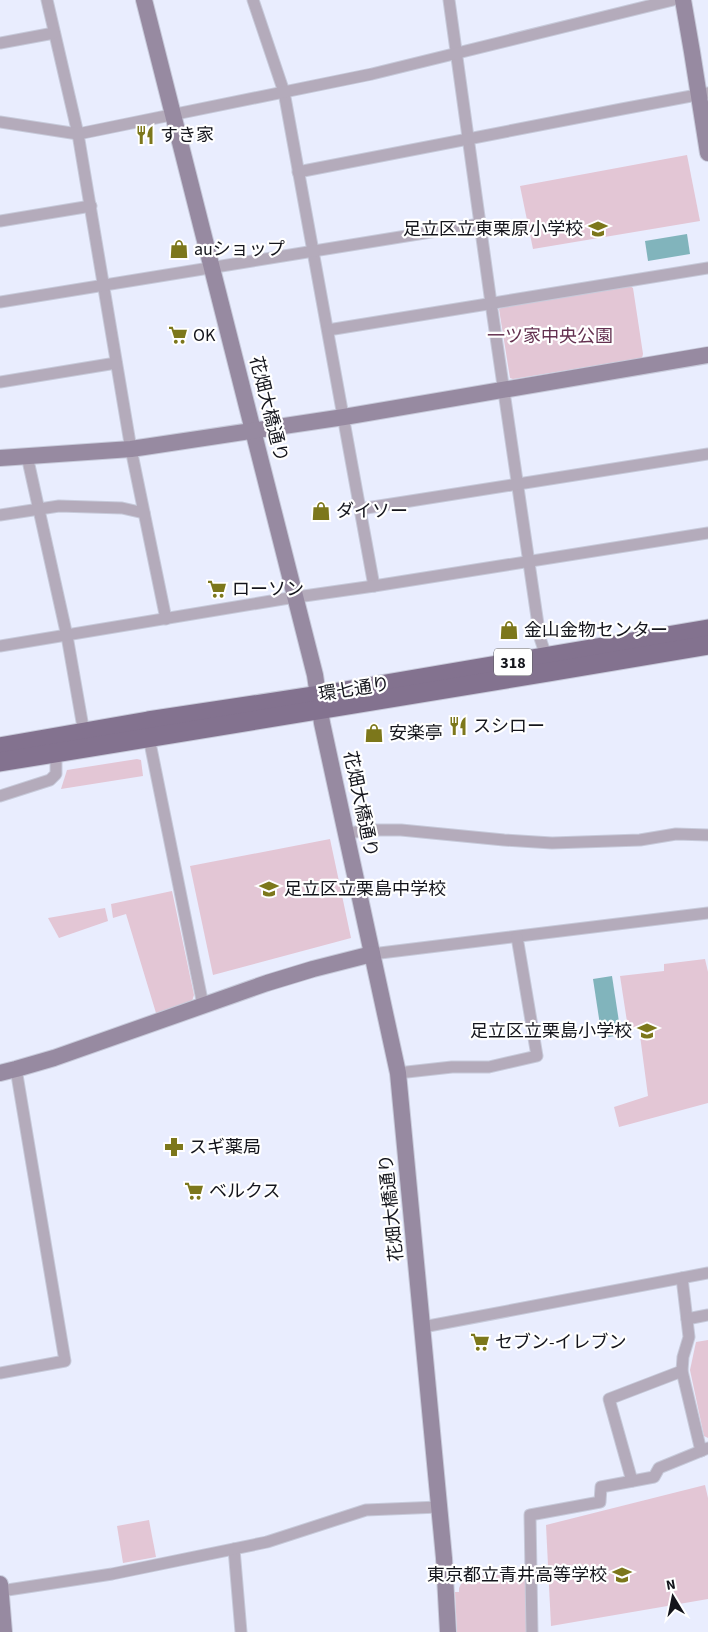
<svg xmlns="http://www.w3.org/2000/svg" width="708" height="1632" font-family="'Source Sans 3','Noto Sans JP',sans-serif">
<rect width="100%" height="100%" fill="#e9edfe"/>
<g fill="#e3c6d5">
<polygon points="687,155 700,221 533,249 520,186"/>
<polygon points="630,286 633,288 643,354 642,358 513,379 510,378 499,309 503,307"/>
<polygon points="137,759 141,760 143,776 61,789 67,770"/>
<polygon points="330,839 351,938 213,975 190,866"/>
<polygon points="172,891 194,995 192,1001 156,1013 126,914 113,918 111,904"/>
<polygon points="105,908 108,921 59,938 48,918"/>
<polygon points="705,959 708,972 708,1103 619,1127 614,1107 648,1096 639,1028 628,1028 620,976 664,971 664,964"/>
<polygon points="708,1340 708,1438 704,1436 690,1370 696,1342"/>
<polygon points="705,1485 708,1498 708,1599 551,1626 546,1525"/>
<polygon points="149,1520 156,1557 123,1563 117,1526"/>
<polygon points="526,1574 528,1632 457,1632 455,1592 459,1592 459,1588 465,1576"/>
</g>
<g fill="#81b4bc">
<polygon points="687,234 690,254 648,261 645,241"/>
<polygon points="612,976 621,1035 602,1038 593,979"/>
</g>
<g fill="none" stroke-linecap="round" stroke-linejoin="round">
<g stroke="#c7cada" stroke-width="13">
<g id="street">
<polyline points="47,0 78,134 131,449 166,619"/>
<polyline points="253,0 284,92 374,586"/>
<polyline points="449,0 491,303 540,638 546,656"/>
<polyline points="0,43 54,33"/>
<polyline points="0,122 78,134 372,74 673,0"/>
<polyline points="298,172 622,109 708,93"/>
<polyline points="0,221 91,206"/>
<polyline points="0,302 480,224"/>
<polyline points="328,330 708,268"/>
<polyline points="0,382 116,363"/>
<polyline points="27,456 67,636 84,733"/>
<polyline points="360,509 708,454"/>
<polyline points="0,515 59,506 122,508 144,513"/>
<polyline points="0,646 283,599 374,586 708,533"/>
<polyline points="149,738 203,1005"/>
<polyline points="0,796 50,780 56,774 56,754"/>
<polyline points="347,833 372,830 401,830 504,840 552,843 640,840 676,834 708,835"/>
<polyline points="372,954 708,913"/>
<polyline points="398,1073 452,1067 489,1067 537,1056 517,937"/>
<polyline points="682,1278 689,1337 683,1357 682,1371 701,1451"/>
<polyline points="687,1319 708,1315"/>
<polyline points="423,1327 708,1273"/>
<polyline points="0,1373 65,1361 16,1069"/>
<polyline points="632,1481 609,1399 682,1371"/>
<polyline points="234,1549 241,1632"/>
<polyline points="1,1591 112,1574 267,1542 366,1510 439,1507"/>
<polyline points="532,1632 530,1515 600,1502 601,1487 654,1477 659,1468 708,1448"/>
</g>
</g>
<g stroke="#c7cada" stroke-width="18">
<g id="secondary">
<polyline points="144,0 315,675 322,723 398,1073 444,1558 448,1632"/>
<polyline points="683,0 692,52 708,153"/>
<polyline points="0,458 131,449 344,417 708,355"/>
<polyline points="0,1073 16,1069 54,1058 267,983 313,969 372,954"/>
<polyline points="0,1584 4,1632"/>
</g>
</g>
<g stroke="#c7cada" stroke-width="21">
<g id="primary">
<polyline points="0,747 148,721 340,692 708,629"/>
<polyline points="0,762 549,672 708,645"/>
</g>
</g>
<use href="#street" stroke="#b4abbb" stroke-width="11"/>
<use href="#secondary" stroke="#978aa1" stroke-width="16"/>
<use href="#primary" stroke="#83728f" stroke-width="19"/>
</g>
<defs>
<g id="restaurant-bare" transform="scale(1.5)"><path d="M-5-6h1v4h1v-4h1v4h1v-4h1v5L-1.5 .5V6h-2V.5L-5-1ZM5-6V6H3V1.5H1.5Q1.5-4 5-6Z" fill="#7c771b" stroke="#fff" stroke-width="2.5" paint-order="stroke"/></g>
<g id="school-bare" transform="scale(1.5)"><path d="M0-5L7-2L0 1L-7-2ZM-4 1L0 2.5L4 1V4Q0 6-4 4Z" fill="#7c771b" stroke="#fff" stroke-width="2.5" paint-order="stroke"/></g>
<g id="shop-bare" transform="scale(1.5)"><path d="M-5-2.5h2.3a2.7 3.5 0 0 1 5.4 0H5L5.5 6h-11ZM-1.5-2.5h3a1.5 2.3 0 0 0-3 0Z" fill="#7c771b" stroke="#fff" stroke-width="2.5" paint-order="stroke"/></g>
<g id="supermarket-bare" transform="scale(1.5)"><path d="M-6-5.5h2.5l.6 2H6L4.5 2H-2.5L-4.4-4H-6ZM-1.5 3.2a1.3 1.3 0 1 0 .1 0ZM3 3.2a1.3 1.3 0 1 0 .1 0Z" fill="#7c771b" stroke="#fff" stroke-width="2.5" paint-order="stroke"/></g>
<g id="pharmacy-bare" transform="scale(1.5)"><path d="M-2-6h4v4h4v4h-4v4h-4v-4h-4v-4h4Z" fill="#7c771b" stroke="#fff" stroke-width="2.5" paint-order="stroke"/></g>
</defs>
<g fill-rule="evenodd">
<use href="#restaurant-bare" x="145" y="135"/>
<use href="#school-bare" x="598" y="229"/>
<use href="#shop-bare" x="179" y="249"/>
<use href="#supermarket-bare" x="178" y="335"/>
<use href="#shop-bare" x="321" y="511"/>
<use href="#supermarket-bare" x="217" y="589"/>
<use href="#shop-bare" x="509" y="630"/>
<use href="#restaurant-bare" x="458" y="726"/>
<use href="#shop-bare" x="374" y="733"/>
<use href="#school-bare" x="269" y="889"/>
<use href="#school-bare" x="647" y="1031"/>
<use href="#pharmacy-bare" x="174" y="1147"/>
<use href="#supermarket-bare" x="194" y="1191"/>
<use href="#supermarket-bare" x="480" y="1342"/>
<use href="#school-bare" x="622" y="1575"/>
</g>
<g text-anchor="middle" stroke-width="4.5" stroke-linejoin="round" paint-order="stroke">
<rect fill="#fff" stroke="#5a5b60" stroke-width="1" x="494" y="648.5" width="38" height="27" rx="4"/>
<g font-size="16" font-weight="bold" fill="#14151c">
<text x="513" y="668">318</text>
</g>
<g font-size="18" fill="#14151c" stroke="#fff" text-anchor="start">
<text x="160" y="141">すき家</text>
<text x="583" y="235" text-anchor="end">足立区立東栗原小学校</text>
<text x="194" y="255">auショップ</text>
<text x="193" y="341">OK</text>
<text x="336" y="517">ダイソー</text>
<text x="232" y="595">ローソン</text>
<text x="524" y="636">金山金物センター</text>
<text x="473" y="732">スシロー</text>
<text x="389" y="739">安楽亭</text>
<text x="284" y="895">足立区立栗島中学校</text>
<text x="632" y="1037" text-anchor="end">足立区立栗島小学校</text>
<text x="189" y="1153">スギ薬局</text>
<text x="209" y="1197">ベルクス</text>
<text x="495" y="1348">セブン-イレブン</text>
<text x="607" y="1581" text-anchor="end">東京都立青井高等学校</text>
</g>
<g font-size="18" fill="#643150" stroke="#fff">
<text x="550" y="342">一ツ家中央公園</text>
</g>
<g font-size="18" fill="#14151c" stroke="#fff">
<text transform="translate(269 409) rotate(76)" y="6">花畑大橋通り</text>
<text transform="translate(354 689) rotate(-9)" y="6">環七通り</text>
<text transform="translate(361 804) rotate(78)" y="6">花畑大橋通り</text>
<text transform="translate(391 1208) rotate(-96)" y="6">花畑大橋通り</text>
</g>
</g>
<g transform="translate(673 1597) rotate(350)" stroke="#ffffff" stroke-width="4" paint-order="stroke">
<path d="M0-4L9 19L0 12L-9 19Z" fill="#14151c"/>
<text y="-8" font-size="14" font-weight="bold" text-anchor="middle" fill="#14151c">N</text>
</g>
</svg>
